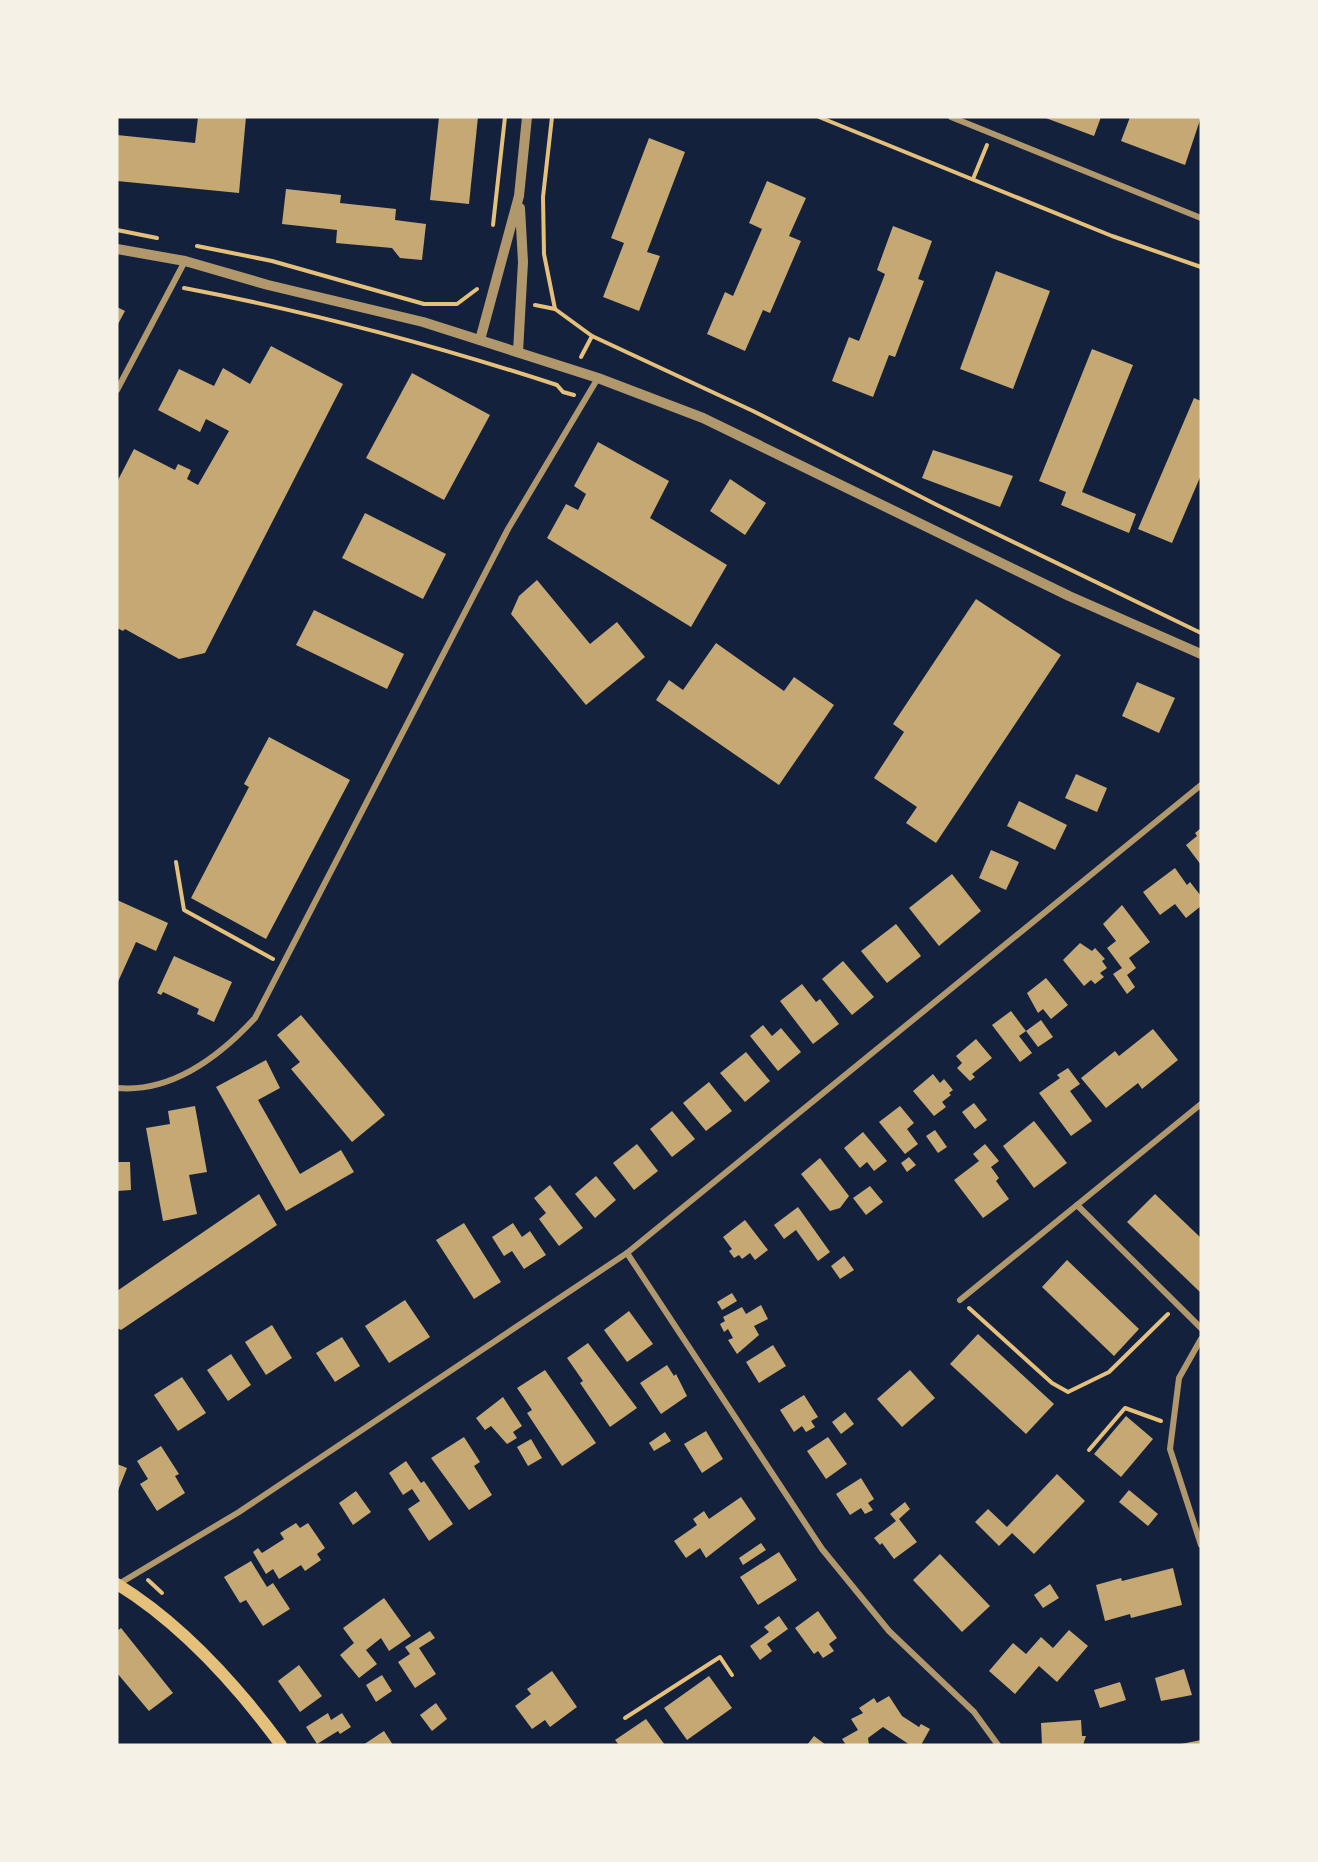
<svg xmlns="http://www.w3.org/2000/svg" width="1318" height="1862" font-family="'Sofia Sans Condensed',sans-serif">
<rect width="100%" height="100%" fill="#14213d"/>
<g fill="#c6a872">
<polygon points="198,117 246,117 239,193 117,181 117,135 195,143"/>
<polygon points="439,117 478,117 469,204 430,200"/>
<polygon points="1043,117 1101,117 1094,136"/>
<polygon points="1130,117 1201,117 1185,165 1121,141"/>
<polygon points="649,138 685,152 647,252 660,256 639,311 603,297 624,243 611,238"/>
<polygon points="767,181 806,198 789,236 801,241 770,313 763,310 745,351 707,334 725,292 733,296 762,229 749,223"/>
<polygon points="286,189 341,195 340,203 396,209 395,220 426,224 422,260 400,258 392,248 336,243 337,230 282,224"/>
<polygon points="893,226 932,241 918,279 924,281 895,357 889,355 873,397 832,381 849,337 859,341 885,274 877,270"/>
<polygon points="996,271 1050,291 1013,389 960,369"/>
<polygon points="117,307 125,311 117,326"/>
<polygon points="271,346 343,384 205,653 179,659 125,629 123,631 117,628 117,482 134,449 175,470 178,464 191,470 187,479 198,485 229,431 206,419 200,432 158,410 179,369 214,386 223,368 250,384"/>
<polygon points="1092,349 1133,365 1082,492 1136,514 1129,533 1061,505 1066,492 1039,481"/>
<polygon points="412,373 490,415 444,500 366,458"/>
<polygon points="1194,398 1201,401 1201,475 1172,543 1138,529"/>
<polygon points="598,442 669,481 650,518 727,565 691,627 547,538 566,504 578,510 586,494 574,486"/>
<polygon points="933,450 1013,476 1000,507 922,478"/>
<polygon points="730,479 766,503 745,535 710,511"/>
<polygon points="365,513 446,554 423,599 342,558"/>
<polygon points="537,580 590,644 617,622 645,657 586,705 511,614 519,596"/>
<polygon points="976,599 1061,655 936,843 906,823 917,807 874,778 904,732 893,724"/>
<polygon points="314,610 404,654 387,689 296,645"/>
<polygon points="716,643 784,691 794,677 834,705 779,785 656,700 669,680 683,690"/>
<polygon points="1137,682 1175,698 1159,733 1122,716"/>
<polygon points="269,737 350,780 266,939 191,898 249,787 244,784"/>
<polygon points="1076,774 1107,788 1097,812 1065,798"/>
<polygon points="1019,801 1067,825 1055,850 1007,826"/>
<polygon points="1201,828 1201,865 1186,845 1197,836 1195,833"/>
<polygon points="991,850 1019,862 1006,890 979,878"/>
<polygon points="1175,868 1187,885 1190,882 1201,896 1201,906 1186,918 1175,904 1160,915 1143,892"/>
<polygon points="952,874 981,911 939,946 909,908"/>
<polygon points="117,900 168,923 156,951 136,942 117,984"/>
<polygon points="1122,905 1150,942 1129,958 1136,968 1127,975 1135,987 1127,994 1113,974 1122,968 1107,948 1116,941 1103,924"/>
<polygon points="896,924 921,956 887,983 861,951"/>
<polygon points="1080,943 1092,951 1095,948 1105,959 1102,961 1107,968 1100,973 1104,977 1095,984 1091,980 1084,986 1063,960"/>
<polygon points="174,956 232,982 214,1022 197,1014 199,1009 163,992 161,995 157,993"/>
<polygon points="843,961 874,997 852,1015 822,979"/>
<polygon points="1046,978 1068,1005 1051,1019 1043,1009 1038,1013 1027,993"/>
<polygon points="802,984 816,1002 820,999 839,1024 813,1044 780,1001"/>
<polygon points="1011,1011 1026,1031 1019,1036 1032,1053 1020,1062 992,1025"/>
<polygon points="301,1015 385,1115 352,1142 291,1069 300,1062 277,1035"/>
<polygon points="1041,1020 1053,1037 1038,1047 1026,1031"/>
<polygon points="763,1025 772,1036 781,1028 801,1052 778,1071 750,1036"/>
<polygon points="1153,1029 1178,1060 1142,1089 1138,1083 1106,1108 1081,1078 1115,1051 1119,1056"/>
<polygon points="976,1039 992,1058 972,1074 975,1077 970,1081 957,1068 962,1063 956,1056"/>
<polygon points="746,1052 770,1081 745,1102 720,1073"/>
<polygon points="266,1060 280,1088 258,1100 300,1174 341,1150 354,1172 286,1211 216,1087"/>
<polygon points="1068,1068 1080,1084 1070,1091 1092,1121 1071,1136 1039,1093 1060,1078 1057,1075"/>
<polygon points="933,1074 940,1083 944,1079 953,1090 949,1093 951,1095 942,1102 946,1107 934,1116 913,1091"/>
<polygon points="709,1082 732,1111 706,1131 683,1103"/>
<polygon points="974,1103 987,1120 975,1129 962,1112"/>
<polygon points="195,1106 207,1172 189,1175 197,1214 163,1221 146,1128 170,1124 168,1111"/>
<polygon points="900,1106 914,1123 907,1129 918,1144 905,1154 879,1122"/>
<polygon points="672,1111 695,1139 672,1157 650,1129"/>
<polygon points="1034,1121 1067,1163 1034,1188 1003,1146"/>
<polygon points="935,1130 947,1147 938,1153 926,1136"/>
<polygon points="863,1132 887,1161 874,1171 867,1162 860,1168 844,1148"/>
<polygon points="637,1144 658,1171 634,1190 613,1163"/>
<polygon points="985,1144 999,1161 991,1167 999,1178 996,1181 1009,1199 983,1218 954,1180 979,1161 973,1154"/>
<polygon points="909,1157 916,1165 907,1172 901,1163"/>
<polygon points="820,1158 849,1196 840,1208 830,1211 801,1174"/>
<polygon points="117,1162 130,1162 131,1190 117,1191"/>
<polygon points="596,1176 616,1200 595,1218 575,1194"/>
<polygon points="550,1185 583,1228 559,1246 539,1219 546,1213 534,1198"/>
<polygon points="870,1186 883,1202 866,1215 853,1198"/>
<polygon points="259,1194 277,1225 121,1330 117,1328 117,1291"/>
<polygon points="1155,1194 1201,1238 1201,1293 1127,1222"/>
<polygon points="798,1207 830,1252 818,1261 796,1230 784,1239 774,1225"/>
<polygon points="745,1220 768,1250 755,1260 750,1253 742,1259 739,1255 734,1258 729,1251 732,1249 723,1237"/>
<polygon points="464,1223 501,1282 474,1299 436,1240"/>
<polygon points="513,1223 522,1237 530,1231 546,1255 524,1269 512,1251 504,1256 492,1237"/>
<polygon points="844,1256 854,1270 840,1279 831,1266"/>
<polygon points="1067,1260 1139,1329 1114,1356 1042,1287"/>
<polygon points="732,1293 737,1301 722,1310 717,1302"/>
<polygon points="405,1300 430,1337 389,1363 365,1326"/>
<polygon points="761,1305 768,1319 754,1326 759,1335 737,1354 728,1340 733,1338 728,1329 724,1332 720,1324 725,1321 723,1317 742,1307 746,1314"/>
<polygon points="629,1311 653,1344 627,1362 604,1330"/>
<polygon points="272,1325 292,1358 266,1375 245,1342"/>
<polygon points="978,1334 1054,1404 1026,1434 950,1364"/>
<polygon points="342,1337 360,1366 335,1382 316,1353"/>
<polygon points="588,1343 637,1408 610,1427 580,1383 583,1381 567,1358"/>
<polygon points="773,1345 786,1366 759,1383 746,1362"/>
<polygon points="231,1354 251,1385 228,1401 207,1370"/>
<polygon points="667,1365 674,1376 676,1374 687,1396 661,1414 640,1383"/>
<polygon points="545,1370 596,1443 562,1466 527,1413 532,1410 517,1388"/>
<polygon points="910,1370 935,1398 902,1427 877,1399"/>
<polygon points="182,1377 206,1413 178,1431 154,1395"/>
<polygon points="804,1395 818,1417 811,1421 815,1427 806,1432 802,1426 794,1432 780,1410"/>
<polygon points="503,1397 522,1426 513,1432 517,1438 507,1444 491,1426 485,1430 476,1418"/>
<polygon points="845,1412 854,1424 841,1434 832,1422"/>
<polygon points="1126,1416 1153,1439 1121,1477 1094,1454"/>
<polygon points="706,1431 723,1459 702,1473 684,1444"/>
<polygon points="665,1432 671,1441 654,1451 649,1443"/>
<polygon points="464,1437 480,1462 474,1466 492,1495 469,1510 431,1458"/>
<polygon points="828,1437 847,1464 826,1479 807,1451"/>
<polygon points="531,1439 542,1458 528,1466 517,1447"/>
<polygon points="161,1446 179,1474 175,1476 185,1493 157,1511 140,1484 148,1479 137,1461"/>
<polygon points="406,1461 421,1483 424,1481 453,1524 429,1541 408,1509 420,1501 412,1489 403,1495 389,1473"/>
<polygon points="117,1464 127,1468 117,1493"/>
<polygon points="1057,1474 1085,1501 1034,1554 1012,1533 999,1546 975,1522 988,1509 1007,1527"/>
<polygon points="861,1478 874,1499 868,1503 873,1510 865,1514 861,1508 850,1515 836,1494"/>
<polygon points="1129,1490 1158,1514 1148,1526 1119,1502"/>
<polygon points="356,1491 371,1512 353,1525 339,1503"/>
<polygon points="741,1497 756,1519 706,1558 700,1548 686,1558 674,1541 697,1525 693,1519 704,1511 709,1519"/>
<polygon points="905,1502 910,1509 899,1519 917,1542 894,1559 882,1543 880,1545 874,1538 896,1521 890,1514"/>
<polygon points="296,1523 300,1528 308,1523 325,1548 317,1554 321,1560 305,1571 301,1565 279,1579 273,1569 266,1574 253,1552 258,1548 262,1553 284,1539 280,1533"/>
<polygon points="761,1543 766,1550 743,1565 739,1558"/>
<polygon points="779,1552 797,1580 758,1605 740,1577"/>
<polygon points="940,1554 990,1606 962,1632 913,1580"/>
<polygon points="251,1561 267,1587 273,1583 290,1609 263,1626 246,1600 240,1603 224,1577"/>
<polygon points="1173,1568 1182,1605 1131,1618 1130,1614 1105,1621 1096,1585 1121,1578 1122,1581"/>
<polygon points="1050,1584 1059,1598 1043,1608 1034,1595"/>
<polygon points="384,1598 411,1636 389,1651 381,1638 366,1650 377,1664 359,1678 340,1655 354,1643 343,1628"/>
<polygon points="818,1611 837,1638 829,1644 834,1651 823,1658 818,1651 814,1654 795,1628"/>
<polygon points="779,1616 788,1629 767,1644 772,1651 760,1660 750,1646 769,1632 764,1627"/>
<polygon points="121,1628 173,1693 149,1711 117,1673 117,1631"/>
<polygon points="1069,1630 1088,1646 1057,1682 1039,1666 1015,1694 989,1671 1013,1643 1026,1654 1041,1637 1053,1648"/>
<polygon points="430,1631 435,1638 419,1648 436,1674 415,1688 398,1662 410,1654 405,1647"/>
<polygon points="299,1665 322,1696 300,1712 278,1681"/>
<polygon points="1184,1669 1192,1695 1161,1701 1155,1678"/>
<polygon points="552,1671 577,1707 550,1727 545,1720 532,1729 515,1706 531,1694 527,1689"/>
<polygon points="382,1675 392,1691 376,1702 366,1685"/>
<polygon points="709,1676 732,1708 687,1740 664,1708"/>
<polygon points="1120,1682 1126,1700 1100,1708 1094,1690"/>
<polygon points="889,1696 902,1716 919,1727 921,1724 930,1729 921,1745 910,1745 883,1727 868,1738 869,1745 846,1745 842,1739 858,1730 851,1719 863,1713 859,1708 874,1698 877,1703"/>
<polygon points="436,1703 447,1719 432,1731 420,1715"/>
<polygon points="328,1713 331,1720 342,1713 351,1727 340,1734 338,1731 317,1744 306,1727"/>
<polygon points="646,1719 665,1745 619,1745 615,1740"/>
<polygon points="1081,1720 1082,1736 1086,1736 1083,1745 1042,1745 1041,1723"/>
<polygon points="384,1731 393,1745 363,1745"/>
<polygon points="814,1736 826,1745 807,1745"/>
<polygon points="1201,1740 1201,1745 1181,1745 1181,1744"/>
</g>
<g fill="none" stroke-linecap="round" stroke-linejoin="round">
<g stroke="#e5c07b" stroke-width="4">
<polyline points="552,117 543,197 544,254 555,309"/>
<polyline points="819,117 1112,236 1201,267"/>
<polyline points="973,179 987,145"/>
<polyline points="493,225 505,117"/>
<polyline points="117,230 157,238"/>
<polyline points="197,246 272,261 424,304 457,304 477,289"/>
<path d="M 184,288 C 311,312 434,345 557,385 L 563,392 L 574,395"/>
<polyline points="535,305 555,309 592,336 753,411 937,505 1201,633"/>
<polyline points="581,357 592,336"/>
<polyline points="176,862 184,910 273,959"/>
<polyline points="969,1308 1052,1383 1068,1392 1109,1372 1168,1314"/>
<polyline points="1089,1450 1125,1408 1161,1421"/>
<polyline points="148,1580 162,1593"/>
<polyline points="625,1718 720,1657 732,1675"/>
</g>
<g stroke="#b1986c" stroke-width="6">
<polyline points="951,117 1201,218"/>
<polyline points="117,390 185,261"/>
<path d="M 117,1088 C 172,1093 220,1056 255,1018 L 508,529 L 598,378"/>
<polyline points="1201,1104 1077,1205 1201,1328"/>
<polyline points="627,1253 822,1549 889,1631 974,1712 998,1745"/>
<polyline points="960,1300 1077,1205"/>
<polyline points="1201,1339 1179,1378 1170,1449 1201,1545"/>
<polyline points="117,1585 239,1512 627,1253 1201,785"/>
</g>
<g stroke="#b1986c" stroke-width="10">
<polyline points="117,249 185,261 268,285 423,322 598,378 703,418 1069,596 1201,654"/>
<polyline points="480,340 519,196 527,117"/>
<polyline points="518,352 523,262 520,208"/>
</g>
<path stroke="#e5c07b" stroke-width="12" d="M 117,1584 C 182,1624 236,1684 281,1745"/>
</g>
<rect width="1318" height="1862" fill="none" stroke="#f6f1e7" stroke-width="237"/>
</svg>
